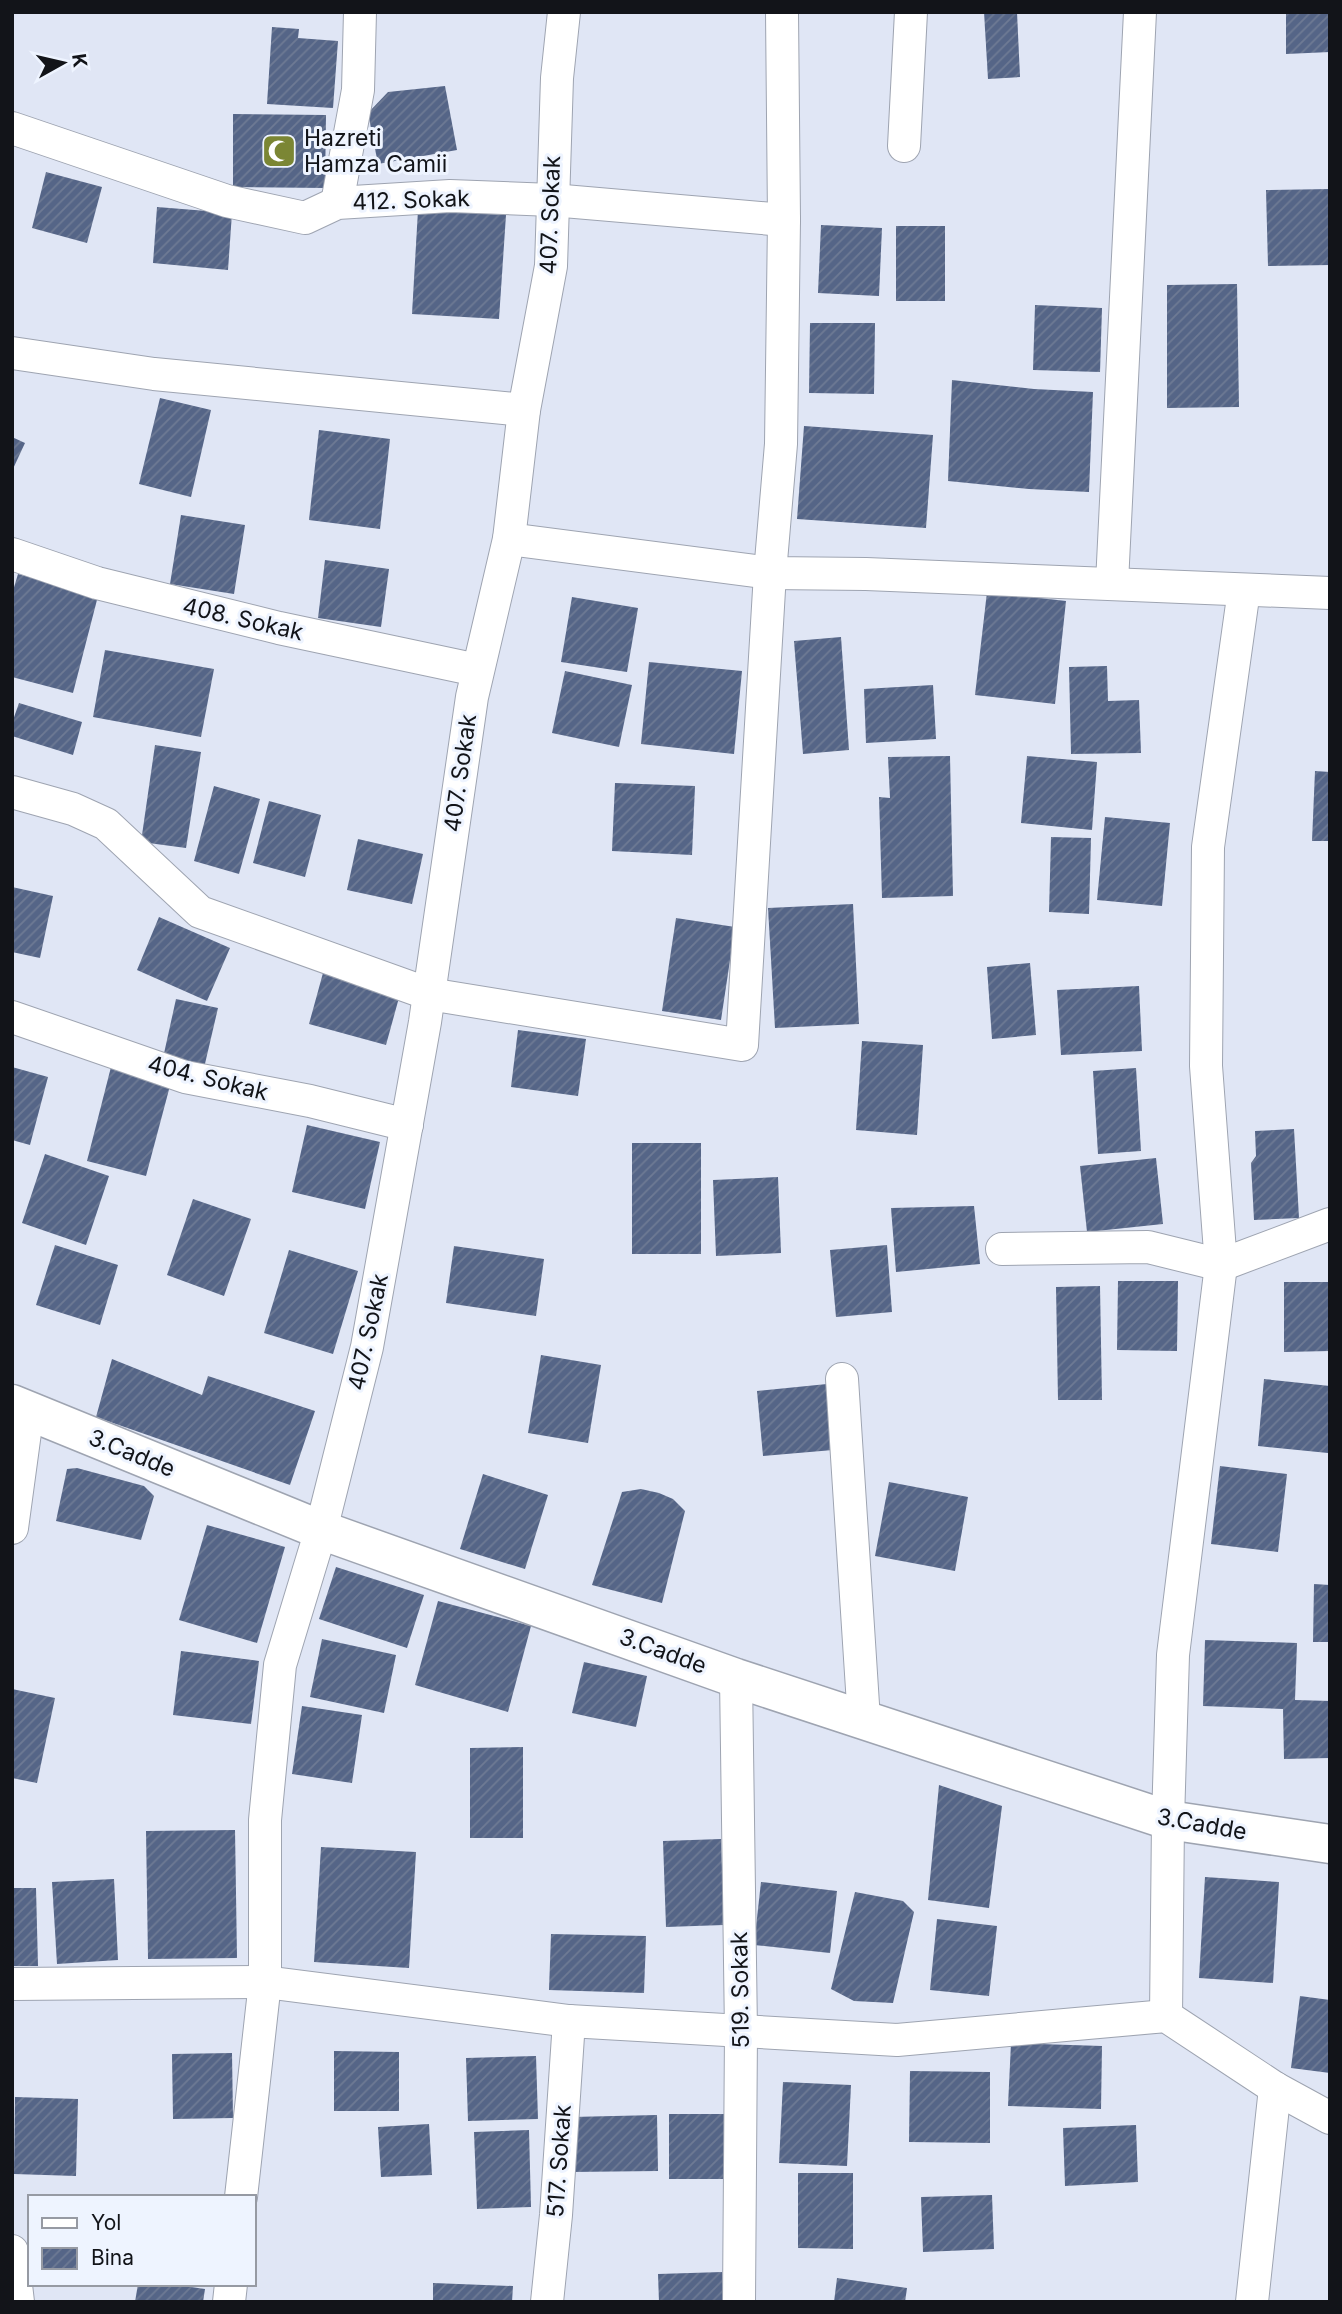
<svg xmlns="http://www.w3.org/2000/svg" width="1342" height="2314" font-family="Inter,sans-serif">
<defs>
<pattern id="building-hatch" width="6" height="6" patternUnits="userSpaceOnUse" patternTransform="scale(1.75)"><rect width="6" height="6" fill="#556587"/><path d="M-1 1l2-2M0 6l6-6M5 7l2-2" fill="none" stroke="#6e7a94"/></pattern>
</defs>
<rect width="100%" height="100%" fill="#e0e6f5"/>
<g fill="url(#building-hatch)">
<polygon points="984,12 1017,12 1020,77 988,79"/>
<polygon points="1286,12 1330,12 1330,52 1286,54"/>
<polygon points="272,27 299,29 298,38 338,41 333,108 267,104"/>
<polygon points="445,86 457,150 378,164 368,113 388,92"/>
<polygon points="233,114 326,115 325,188 233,187"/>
<polygon points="46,172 102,187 87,243 32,228"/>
<polygon points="1330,189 1330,265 1268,266 1266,190"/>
<polygon points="157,207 232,213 228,270 153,263"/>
<polygon points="418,210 506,215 499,319 412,314"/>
<polygon points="821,225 882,228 879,296 818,293"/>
<rect x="896" y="226" width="49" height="75"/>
<polygon points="1237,284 1239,407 1167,408 1167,285"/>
<polygon points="1035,305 1102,308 1100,372 1033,370"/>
<polygon points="810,323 875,323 874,394 809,393"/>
<polygon points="952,380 1034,389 1093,392 1089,492 1029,489 948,481"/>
<polygon points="160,398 211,410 191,497 139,484"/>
<polygon points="804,426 933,435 926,528 797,519"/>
<polygon points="319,430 390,439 380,529 309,520"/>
<polygon points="12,437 25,443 12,471"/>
<polygon points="181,515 245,525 234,594 170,584"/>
<polygon points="325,560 389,569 381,627 318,618"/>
<polygon points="18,574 98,596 73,693 12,677 12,594"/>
<polygon points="987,592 1066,601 1055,704 975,695"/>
<polygon points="572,597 638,608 627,672 561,662"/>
<polygon points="841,637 849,750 803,754 794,641"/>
<polygon points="105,650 214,669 201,737 93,717"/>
<polygon points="649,662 742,671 734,754 641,744"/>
<polygon points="1107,666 1108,701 1139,700 1141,753 1071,754 1069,667"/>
<polygon points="565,671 632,685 619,747 552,733"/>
<polygon points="933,685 936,739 866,743 864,689"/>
<polygon points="19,703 82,722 73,755 12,736 12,723"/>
<polygon points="155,745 201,752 186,848 141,842"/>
<polygon points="950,756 953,896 882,898 879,797 890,798 888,757"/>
<polygon points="1027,756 1097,762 1092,830 1021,823"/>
<polygon points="1315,771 1330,772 1330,841 1312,841"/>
<polygon points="615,783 695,786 692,855 612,851"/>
<polygon points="214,786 260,799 239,874 194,861"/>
<polygon points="269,801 321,815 305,877 253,863"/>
<polygon points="1105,817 1170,823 1162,906 1097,900"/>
<polygon points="1051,837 1091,838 1089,914 1049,912"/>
<polygon points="358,839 423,854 412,904 347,890"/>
<polygon points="12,887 53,896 40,958 12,952"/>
<polygon points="853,904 859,1024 775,1028 768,908"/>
<polygon points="159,917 230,948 207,1001 137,970"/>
<polygon points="676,918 735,927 721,1020 662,1011"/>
<polygon points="1030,963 1036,1035 992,1039 987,967"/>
<polygon points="323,973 400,994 386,1045 309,1024"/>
<polygon points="1139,986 1142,1051 1061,1055 1057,990"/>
<polygon points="176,999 218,1008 204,1068 163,1058"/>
<polygon points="518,1030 586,1039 578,1096 511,1087"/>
<polygon points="862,1041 923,1045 917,1135 856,1130"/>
<polygon points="12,1067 48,1077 30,1145 12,1140"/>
<polygon points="111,1067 171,1082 146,1176 87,1161"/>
<polygon points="1136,1068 1141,1151 1098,1154 1093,1071"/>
<polygon points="307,1125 380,1142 365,1209 292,1192"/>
<polygon points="1294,1129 1299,1218 1254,1220 1251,1163 1256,1156 1255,1131"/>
<rect x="632" y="1143" width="69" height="111"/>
<polygon points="45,1154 109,1176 86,1245 22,1223"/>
<polygon points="1156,1158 1163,1224 1087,1232 1080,1166"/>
<polygon points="778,1177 781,1253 716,1256 713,1180"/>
<polygon points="193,1199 251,1219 224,1296 167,1275"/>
<polygon points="974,1206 980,1264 896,1272 891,1208"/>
<polygon points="55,1245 118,1265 100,1325 36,1305"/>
<polygon points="887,1245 892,1312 836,1317 830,1250"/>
<polygon points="454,1246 544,1259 536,1316 446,1303"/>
<polygon points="289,1250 358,1271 333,1354 264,1333"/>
<polygon points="1118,1281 1178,1281 1177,1351 1117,1350"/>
<polygon points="1284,1282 1330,1282 1330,1351 1284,1352"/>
<polygon points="1100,1286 1102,1400 1058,1400 1056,1287"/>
<polygon points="541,1355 601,1365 588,1443 528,1433"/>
<polygon points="112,1359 202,1395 208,1376 315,1411 290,1485 96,1417"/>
<polygon points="1264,1379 1330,1386 1328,1453 1258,1446"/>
<polygon points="827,1384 833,1450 763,1456 757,1391"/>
<polygon points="1220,1466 1287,1474 1278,1552 1211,1544"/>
<polygon points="77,1468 144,1486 154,1496 141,1540 56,1521 67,1469"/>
<polygon points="483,1474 548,1495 525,1569 460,1549"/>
<polygon points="889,1482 968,1497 955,1571 875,1556"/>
<polygon points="641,1489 659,1493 673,1499 685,1511 662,1603 592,1585 622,1492"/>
<polygon points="207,1525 285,1547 257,1643 179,1620"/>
<polygon points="336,1567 424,1595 407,1648 319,1619"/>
<polygon points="1314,1584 1330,1585 1330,1642 1313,1642"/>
<polygon points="438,1601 531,1626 508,1712 415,1685"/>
<polygon points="322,1639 396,1655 384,1713 310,1697"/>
<polygon points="1205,1640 1297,1643 1295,1700 1330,1701 1330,1758 1284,1759 1283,1709 1203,1706"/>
<polygon points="181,1651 259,1661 251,1724 173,1715"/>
<polygon points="584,1662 647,1676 636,1727 572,1713"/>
<polygon points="12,1689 55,1698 37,1783 12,1778"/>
<polygon points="302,1706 362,1715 352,1783 292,1774"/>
<polygon points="523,1747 523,1838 470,1838 470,1748"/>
<polygon points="939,1785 1002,1806 989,1908 928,1900"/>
<polygon points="235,1830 237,1958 148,1959 146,1831"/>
<polygon points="721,1839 724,1925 666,1927 663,1841"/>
<polygon points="321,1847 416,1852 409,1968 314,1962"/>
<polygon points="1205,1877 1279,1882 1273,1983 1199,1978"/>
<polygon points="114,1879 118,1960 57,1964 52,1882"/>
<polygon points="761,1882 837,1891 830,1953 754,1945"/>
<polygon points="12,1888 36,1888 38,1966 12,1966"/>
<polygon points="855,1892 903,1901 914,1912 893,2003 854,2001 831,1989"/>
<polygon points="937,1919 997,1926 989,1996 930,1990"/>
<polygon points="551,1934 646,1936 644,1993 549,1990"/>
<polygon points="1300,1996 1330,2000 1330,2073 1291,2068"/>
<polygon points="1011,2043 1102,2046 1101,2109 1008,2106"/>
<polygon points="334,2051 399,2052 399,2111 334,2111"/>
<polygon points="232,2053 233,2118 173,2119 172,2054"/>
<polygon points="536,2056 538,2119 468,2121 466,2058"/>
<polygon points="910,2071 990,2072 990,2143 909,2142"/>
<polygon points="783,2082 851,2085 847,2166 779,2163"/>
<polygon points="15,2097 78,2099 76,2176 14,2174"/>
<rect x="669" y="2114" width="56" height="65"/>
<polygon points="657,2115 658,2171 571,2172 571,2117"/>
<polygon points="429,2124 432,2175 381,2177 378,2127"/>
<polygon points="1136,2125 1138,2182 1065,2186 1063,2128"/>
<polygon points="529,2130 531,2207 477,2209 474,2132"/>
<polygon points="798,2173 853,2173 853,2249 798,2248"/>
<polygon points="992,2195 994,2249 923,2252 921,2197"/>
<polygon points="722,2272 723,2302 659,2302 658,2274"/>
<polygon points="837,2278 907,2288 905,2302 834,2302"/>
<polygon points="433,2283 513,2286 512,2302 433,2302"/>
<polygon points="138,2284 170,2284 205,2289 203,2302 135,2302"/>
</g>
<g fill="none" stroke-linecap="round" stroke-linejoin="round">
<g stroke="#9ea4b1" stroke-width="34">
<g id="street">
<polyline points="12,128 227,201 305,218 337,203 450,196 552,200 784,220"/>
<polyline points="904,146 911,12"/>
<polyline points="337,203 358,90 360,12"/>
<polyline points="12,353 154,374 524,410"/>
<polyline points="509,539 770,573 866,574 1330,593"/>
<polyline points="12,554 97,583 279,628 477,670"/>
<polyline points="1112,583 1140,12"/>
<polyline points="12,792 73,809 106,824 200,912 429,994 742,1045 770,573 781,444 784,220 782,12"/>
<polyline points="12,1017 185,1077 310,1101 407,1125"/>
<polyline points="1002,1249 1148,1247 1221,1265 1330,1224"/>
<polyline points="842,1379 864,1720"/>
<polyline points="12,1528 28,1410"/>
<polyline points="736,1678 741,2032 739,2302"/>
<polyline points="12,1984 265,1982 569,2021 897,2040 1166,2016 1275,2088 1330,2118"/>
<polyline points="1166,2016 1168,1820 1173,1655 1221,1265 1206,1066 1208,847 1244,590"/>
<polyline points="241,2197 265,1982 265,1820 280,1665 321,1530 367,1347 425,1022 472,697 509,539 524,410 551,266 557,78 564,12"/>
<polyline points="12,2251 18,2302"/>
<polyline points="229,2302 231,2284"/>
<polyline points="547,2302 556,2215 569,2021"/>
<polyline points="1252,2302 1275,2088"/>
</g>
</g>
<g stroke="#9ea4b1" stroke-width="41">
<polyline id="secondary" points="12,1404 321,1530 736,1678 1168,1820 1330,1844"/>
</g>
<use href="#street" stroke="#fff" stroke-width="32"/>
<use href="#secondary" stroke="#fff" stroke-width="38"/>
</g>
<defs>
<g id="mosque-square" transform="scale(1.75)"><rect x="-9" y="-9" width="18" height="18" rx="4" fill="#7b8634" stroke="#eef4ff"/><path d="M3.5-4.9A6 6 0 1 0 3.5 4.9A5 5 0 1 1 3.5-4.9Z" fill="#fff"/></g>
</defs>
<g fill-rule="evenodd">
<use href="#mosque-square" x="279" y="151"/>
</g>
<g text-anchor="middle" stroke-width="6" stroke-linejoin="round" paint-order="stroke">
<g font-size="23" fill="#121419" stroke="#eef4ff" text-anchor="start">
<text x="304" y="146">Hazreti<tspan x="304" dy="26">Hamza Camii</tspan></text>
</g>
<g font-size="23" fill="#121419" stroke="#eef4ff">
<text transform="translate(411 200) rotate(-2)" y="8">412. Sokak</text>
<text transform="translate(550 215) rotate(-88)" y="8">407. Sokak</text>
<text transform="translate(243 619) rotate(13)" y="8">408. Sokak</text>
<text transform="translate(460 773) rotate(-82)" y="8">407. Sokak</text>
<text transform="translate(208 1078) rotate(14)" y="8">404. Sokak</text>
<text transform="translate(368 1332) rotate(-78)" y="8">407. Sokak</text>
<text transform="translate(132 1453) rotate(22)" y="8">3.Cadde</text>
<text transform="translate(663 1651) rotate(20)" y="8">3.Cadde</text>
<text transform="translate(1202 1824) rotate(10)" y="8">3.Cadde</text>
<text transform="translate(740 1990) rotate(-91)" y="8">519. Sokak</text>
<text transform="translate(559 2161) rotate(-86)" y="8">517. Sokak</text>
</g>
</g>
<rect width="1342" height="2314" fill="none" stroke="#121419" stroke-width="28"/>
<rect x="28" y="2195" width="228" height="91" fill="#eef4ff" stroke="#969aa3" stroke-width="2"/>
<rect x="42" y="2218" width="35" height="10" fill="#ffffff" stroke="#969aa3" stroke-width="2"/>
<text x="91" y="2230" font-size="21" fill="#121419">Yol</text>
<rect x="42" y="2248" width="35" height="21" fill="url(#building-hatch)" stroke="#969aa3" stroke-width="2"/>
<text x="91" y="2265" font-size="21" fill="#121419">Bina</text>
<g transform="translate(63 63) rotate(82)" stroke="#eef4ff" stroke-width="5" paint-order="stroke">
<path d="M0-5L12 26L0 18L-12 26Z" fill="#121419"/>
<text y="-10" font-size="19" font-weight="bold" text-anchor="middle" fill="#121419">K</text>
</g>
</svg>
